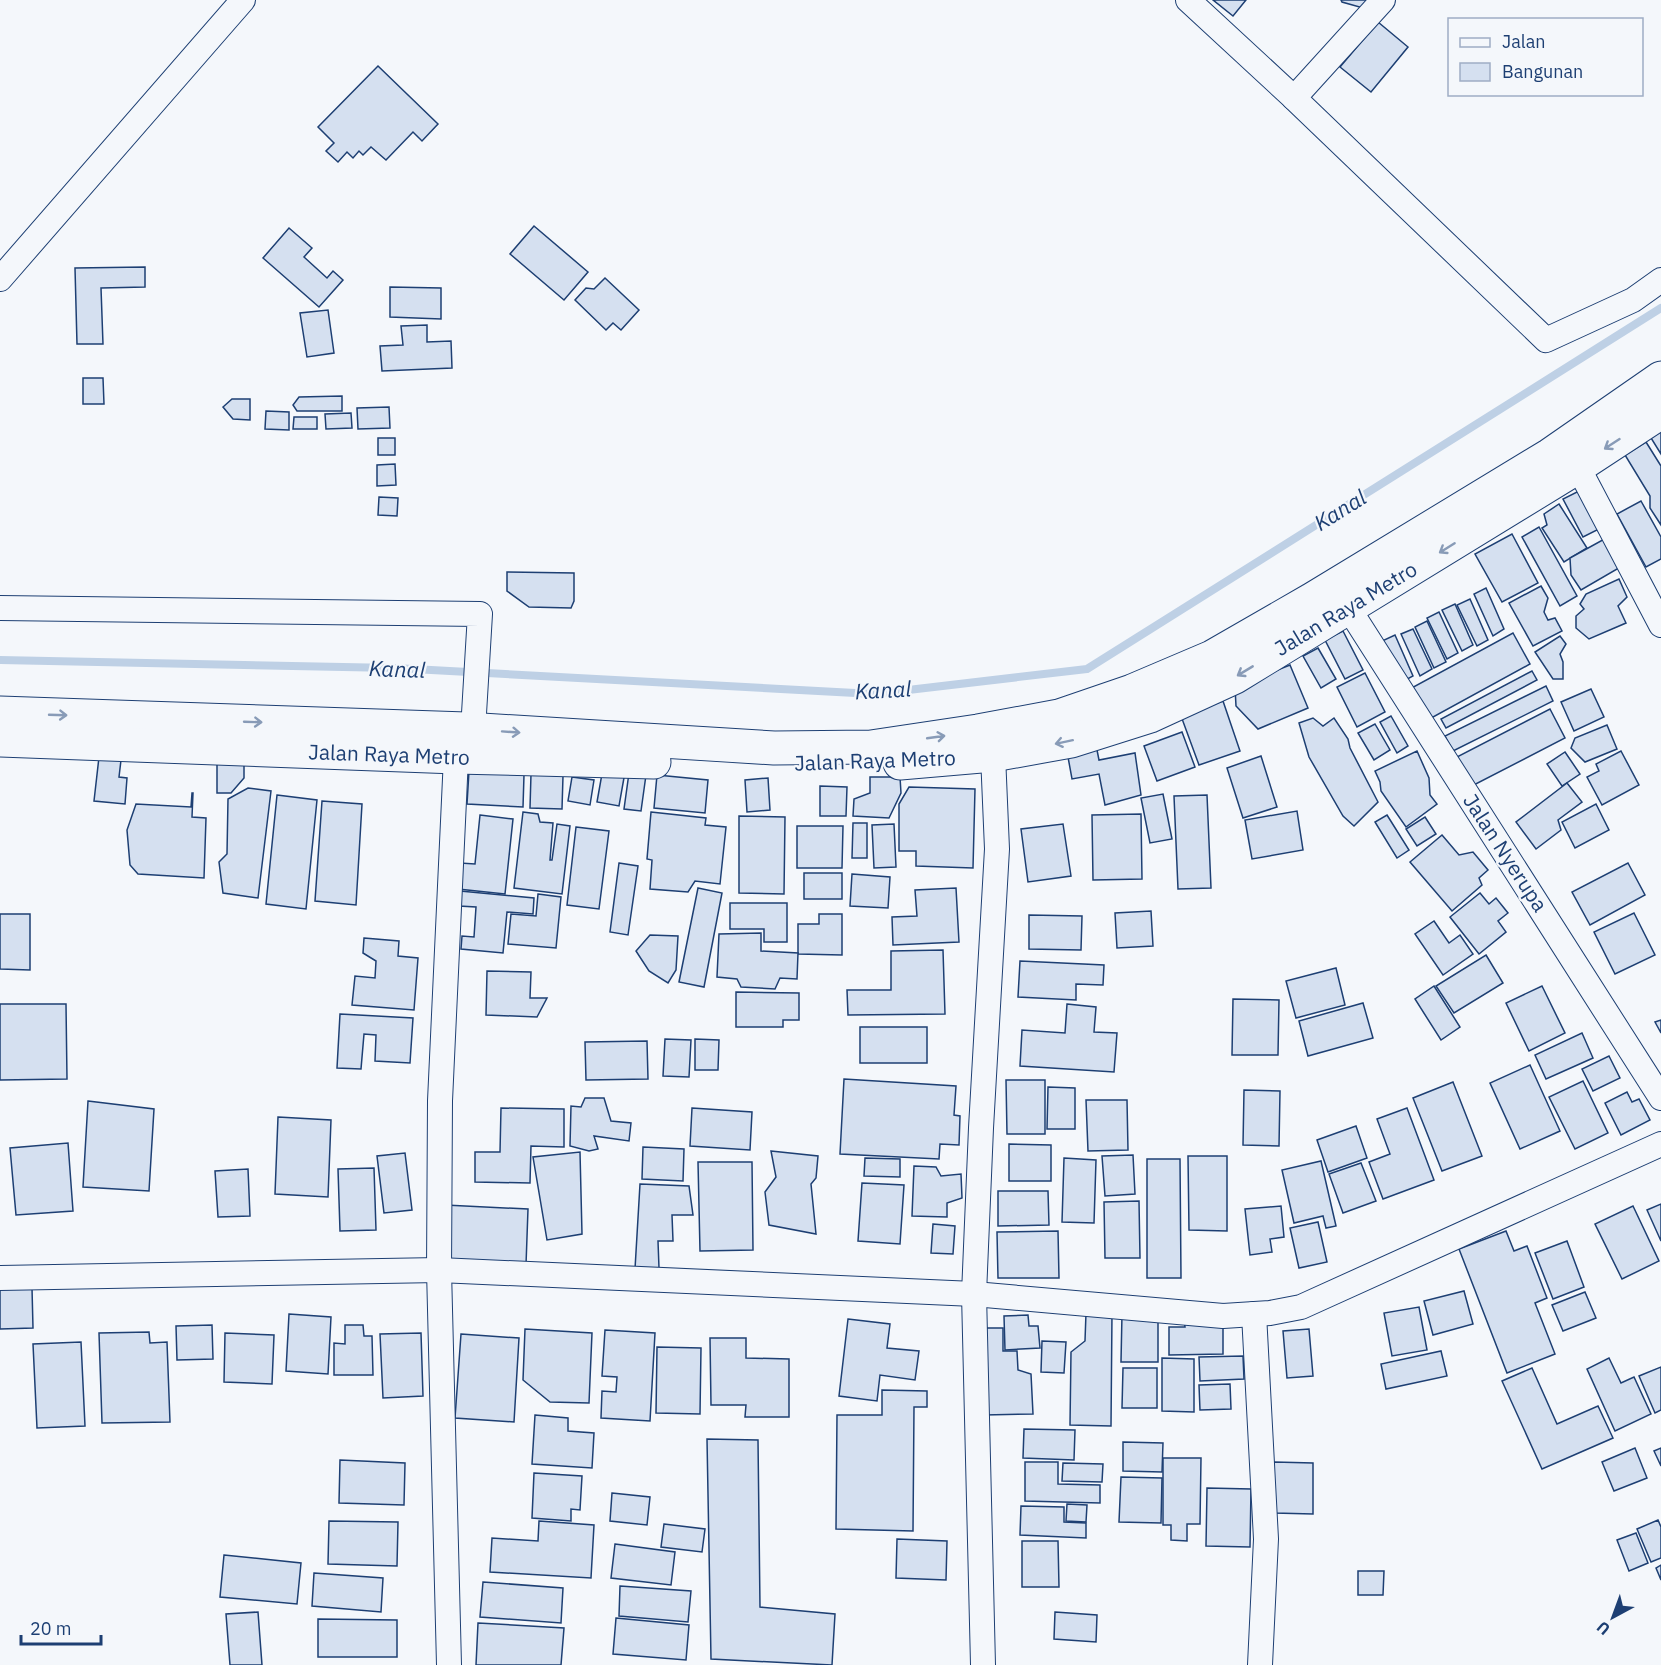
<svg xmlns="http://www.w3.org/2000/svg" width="1661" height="1665" font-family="'IBM Plex Sans',sans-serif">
<rect width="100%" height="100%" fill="#f4f7fb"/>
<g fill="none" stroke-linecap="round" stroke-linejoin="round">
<polyline stroke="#bed0e5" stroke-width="8" points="0,660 394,668 874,694 1087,669 1661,308"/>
</g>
<g fill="#d5e0f0" stroke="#1d3f73" stroke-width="1.5">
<polygon points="1213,0 1246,0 1233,16"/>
<polygon points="1341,0 1370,0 1363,8 1342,2"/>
<polygon points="1378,22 1408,47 1371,92 1340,67"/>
<polygon points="378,66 438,124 422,141 413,132 386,160 371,147 363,155 359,151 353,158 347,152 338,162 326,151 334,143 318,127"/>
<polygon points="534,226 588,272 564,300 510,254"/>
<polygon points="289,228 312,248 304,257 327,278 333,271 343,280 319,307 263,258"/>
<polygon points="145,267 145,287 101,288 103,344 77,344 75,268"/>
<polygon points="605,278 639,310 621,330 613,323 606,330 575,300 586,288 594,289"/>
<polygon points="390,287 441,288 441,319 390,317"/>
<polygon points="328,310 334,353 307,357 300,313"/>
<polygon points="427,325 427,342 451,341 452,368 382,371 380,346 403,345 401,326"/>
<polygon points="83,378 103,378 104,404 83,404"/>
<polygon points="342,396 342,411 297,411 293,405 299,397"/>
<polygon points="232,399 250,399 250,420 233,419 223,407"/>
<polygon points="389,407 390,428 358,429 357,408"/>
<polygon points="266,411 289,412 289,430 265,429"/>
<polygon points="351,413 352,428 326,429 325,414"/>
<polygon points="294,417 317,417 317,429 293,429"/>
<polygon points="1661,431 1661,454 1651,438"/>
<rect x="378" y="438" width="17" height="17"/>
<polygon points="1646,442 1661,466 1661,525 1650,508 1650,496 1625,455"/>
<polygon points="395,464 396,485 377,486 377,465"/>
<polygon points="1585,488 1605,526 1583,537 1563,499"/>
<polygon points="379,497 398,498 397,516 378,515"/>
<polygon points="1641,501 1661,537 1661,559 1646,567 1617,514"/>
<polygon points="1559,504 1587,548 1564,562 1542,528 1547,525 1544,514"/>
<polygon points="1539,527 1577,596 1560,606 1522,537"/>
<polygon points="1512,534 1538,583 1502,602 1475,554"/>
<polygon points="1608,537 1624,565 1581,590 1571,575 1570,558"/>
<polygon points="507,572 574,573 574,601 571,608 529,607 507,591"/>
<polygon points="1619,579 1627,597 1618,606 1626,623 1589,639 1576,628 1576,616 1584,609 1580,604 1586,594"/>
<polygon points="1541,586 1548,598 1544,612 1548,620 1555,618 1562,631 1533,646 1509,603"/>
<polygon points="1486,588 1504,629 1493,636 1474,594"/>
<polygon points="1470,599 1488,640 1477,646 1457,605"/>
<polygon points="1455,604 1473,645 1462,651 1442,610"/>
<polygon points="1439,612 1458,653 1447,659 1427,618"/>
<polygon points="1427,621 1446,662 1434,668 1415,627"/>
<polygon points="1413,629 1432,669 1420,676 1401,634"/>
<polygon points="1343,631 1363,670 1345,679 1325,640"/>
<polygon points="1513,633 1530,664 1424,722 1406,691"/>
<polygon points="1395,635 1413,676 1402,682 1382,641"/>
<polygon points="1560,636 1566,644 1560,654 1563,662 1563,679 1553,679 1535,652"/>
<polygon points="1318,648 1336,679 1321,688 1303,656"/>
<polygon points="1290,665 1308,708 1258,729 1236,706 1235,687"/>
<polygon points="1532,671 1537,680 1446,728 1441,719"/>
<polygon points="1365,673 1385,712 1357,727 1337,687"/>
<polygon points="1546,686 1553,701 1453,751 1445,736"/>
<polygon points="1591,689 1604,717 1574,731 1561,702"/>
<polygon points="1223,701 1240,751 1199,765 1181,716"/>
<polygon points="1550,709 1565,738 1468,788 1453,759"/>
<polygon points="1391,716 1408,746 1397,753 1380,722"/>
<polygon points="1313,718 1323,726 1334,718 1348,739 1350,748 1378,802 1354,826 1343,816 1309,757 1299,723"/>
<polygon points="1375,724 1390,750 1374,760 1358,733"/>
<polygon points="1607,725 1617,749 1585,762 1571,748 1575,738"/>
<polygon points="1182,732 1195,767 1157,781 1144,746"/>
<polygon points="1095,740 1099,760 1135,753 1141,795 1105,805 1099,774 1072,779 1066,746"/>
<polygon points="1417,751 1429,778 1430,795 1437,804 1406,827 1381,791 1380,782 1375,771"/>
<polygon points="1621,751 1639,785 1602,805 1587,777 1599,771 1596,764"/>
<polygon points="1565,752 1580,774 1562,786 1547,764"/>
<polygon points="1261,756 1277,807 1243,818 1227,768"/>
<polygon points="99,757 121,760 119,777 127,778 125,804 94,801"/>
<polygon points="217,762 244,763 244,778 231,793 217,793"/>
<polygon points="603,768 625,772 619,806 597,802"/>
<polygon points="469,771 524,775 523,807 467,804"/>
<polygon points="629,773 646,775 641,811 624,809"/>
<polygon points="531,774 563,776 562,809 530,808"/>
<polygon points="657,775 708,780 705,813 654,808"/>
<polygon points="572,777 594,780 590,805 568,801"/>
<polygon points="870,777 900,777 901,793 889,818 853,816 854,799 870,793"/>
<polygon points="768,778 770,810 747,812 745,780"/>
<polygon points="1567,783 1582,802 1558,820 1561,830 1536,849 1516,822"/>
<polygon points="820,786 847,787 846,816 820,816"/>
<polygon points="909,787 975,789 973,868 916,866 916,851 899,851 899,804"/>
<polygon points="248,788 271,791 258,898 223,893 219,862 227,854 228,799"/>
<polygon points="192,793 193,793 192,817 206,818 204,878 138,874 130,865 127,830 136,804 191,807"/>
<polygon points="1163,794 1172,839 1150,843 1141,798"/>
<polygon points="277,795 317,800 306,909 266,904"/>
<polygon points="1207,795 1211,888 1178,889 1174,796"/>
<polygon points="322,801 362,804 356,905 315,901"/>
<polygon points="1596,804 1609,830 1575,848 1562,822"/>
<polygon points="1297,811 1303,850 1252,859 1245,820"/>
<polygon points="523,812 538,814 540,822 553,823 550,860 552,860 557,824 570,826 562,894 514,888"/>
<polygon points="651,812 706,818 705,825 726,827 720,884 695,881 688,892 650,889 652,860 647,859"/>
<polygon points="1141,814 1142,879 1093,880 1092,815"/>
<polygon points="480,815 513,819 505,894 458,889 460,863 475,864"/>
<polygon points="1387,815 1409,850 1397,858 1375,822"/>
<polygon points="739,816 785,817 784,894 739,893"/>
<polygon points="1425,817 1436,834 1417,846 1406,829"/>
<polygon points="853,823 867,823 867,858 852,858"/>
<polygon points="894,824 896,867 874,868 872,825"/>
<polygon points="1063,824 1071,876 1028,882 1021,829"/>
<polygon points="797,826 843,826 842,868 797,868"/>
<polygon points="576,827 609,831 599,909 567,905"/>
<polygon points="1442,835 1459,855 1473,852 1488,870 1479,878 1482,885 1452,911 1410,862"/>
<polygon points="619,863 638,866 628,935 610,932"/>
<polygon points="1628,863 1645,895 1590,925 1572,892"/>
<rect x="804" y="873" width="38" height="26"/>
<polygon points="852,874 890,877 888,908 850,906"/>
<polygon points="698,888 722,893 704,987 679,982"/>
<polygon points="956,888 959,942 893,945 892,917 917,916 915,890"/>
<polygon points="460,891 534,898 533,914 507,912 503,953 461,949 462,936 474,937 476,907 459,906"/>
<polygon points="1480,893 1489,904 1496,898 1508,913 1498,921 1506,932 1479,954 1450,917"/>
<polygon points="538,894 561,897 556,948 508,944 511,914 536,916"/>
<polygon points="730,903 787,903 787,942 764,942 764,929 730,929"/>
<polygon points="1151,911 1153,946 1117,948 1115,913"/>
<polygon points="1634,913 1655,955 1615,974 1594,932"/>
<polygon points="0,914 30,914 30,970 0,969"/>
<polygon points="819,914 842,914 842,955 798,954 798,924 819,924"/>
<polygon points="1029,915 1082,916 1081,950 1029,949"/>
<polygon points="1434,921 1449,943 1460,935 1473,954 1443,975 1415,934"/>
<polygon points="761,933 761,951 798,953 797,979 780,978 775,989 741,987 737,979 717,977 719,934"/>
<polygon points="650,935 678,936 676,970 668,983 649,971 636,951"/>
<polygon points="364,938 399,941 398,956 418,958 414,1010 352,1005 355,976 375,978 376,961 363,953"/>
<polygon points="943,950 945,1014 848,1015 847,990 891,990 891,951"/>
<polygon points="1486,955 1503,983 1454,1013 1436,986"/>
<polygon points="1020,961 1104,965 1103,985 1076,984 1076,1000 1018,997"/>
<polygon points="1336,968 1345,1005 1296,1018 1286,981"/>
<polygon points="487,971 531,972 530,998 547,998 537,1017 486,1015"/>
<polygon points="1434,986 1460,1027 1441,1040 1415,999"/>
<polygon points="1542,986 1565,1033 1529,1051 1506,1003"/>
<polygon points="736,992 799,993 799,1020 783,1020 783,1027 736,1027"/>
<polygon points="1233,999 1279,1000 1278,1055 1232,1055"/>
<polygon points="1363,1003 1373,1038 1308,1056 1299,1021"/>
<polygon points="0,1004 66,1004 67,1079 0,1080"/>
<polygon points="1067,1004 1096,1007 1094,1032 1117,1033 1114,1072 1020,1066 1022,1030 1065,1033"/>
<polygon points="340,1014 413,1018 410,1063 375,1061 376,1035 364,1034 361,1069 337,1068"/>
<polygon points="1661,1020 1661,1033 1655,1022"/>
<rect x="860" y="1027" width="67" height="36"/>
<polygon points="1582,1033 1593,1058 1546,1079 1535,1055"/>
<polygon points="665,1039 691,1040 689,1077 663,1076"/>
<polygon points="695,1039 719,1040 718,1070 695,1070"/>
<polygon points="647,1041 648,1079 586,1080 585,1042"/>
<polygon points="1609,1056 1620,1078 1593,1091 1582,1069"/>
<polygon points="1530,1065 1560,1131 1520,1149 1490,1083"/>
<polygon points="844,1079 956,1086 954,1115 960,1116 959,1145 940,1144 939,1159 840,1154"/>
<polygon points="1006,1080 1045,1080 1045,1134 1007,1134"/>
<polygon points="1583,1081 1608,1133 1575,1149 1549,1097"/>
<polygon points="1453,1082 1482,1156 1442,1171 1413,1098"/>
<polygon points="1048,1087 1075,1088 1075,1129 1047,1129"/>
<polygon points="1244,1090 1280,1091 1279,1146 1243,1145"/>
<polygon points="1627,1092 1632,1102 1639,1099 1650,1120 1621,1135 1605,1103"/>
<polygon points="585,1098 604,1098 611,1121 631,1123 629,1141 594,1136 598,1149 589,1151 570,1146 571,1106 581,1107"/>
<polygon points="1086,1100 1127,1100 1128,1150 1088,1151"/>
<polygon points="88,1101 154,1109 149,1191 83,1187"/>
<polygon points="501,1108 564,1109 564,1147 531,1146 530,1183 475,1182 475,1152 500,1152"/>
<polygon points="692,1108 752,1112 750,1150 690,1146"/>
<polygon points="1407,1108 1434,1180 1383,1199 1369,1162 1390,1154 1377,1119"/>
<polygon points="278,1117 331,1120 328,1197 275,1194"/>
<polygon points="1356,1126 1367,1158 1328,1172 1317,1140"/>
<polygon points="68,1143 73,1211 16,1215 10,1148"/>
<polygon points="1009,1144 1051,1145 1051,1181 1009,1181"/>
<polygon points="643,1147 684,1149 683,1181 642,1179"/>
<polygon points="771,1151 818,1156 816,1178 811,1184 816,1234 769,1225 765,1192 776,1177"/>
<polygon points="580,1152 582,1234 547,1240 533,1157"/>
<polygon points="405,1153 412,1210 384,1213 377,1156"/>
<polygon points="1133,1155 1135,1194 1105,1196 1102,1156"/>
<polygon points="1188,1156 1227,1156 1227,1231 1189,1230"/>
<polygon points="865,1158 900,1159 900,1177 864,1176"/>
<polygon points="1064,1158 1096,1160 1094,1223 1062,1222"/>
<polygon points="1147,1159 1180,1159 1181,1278 1147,1278"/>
<polygon points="1321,1161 1336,1226 1326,1228 1323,1216 1294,1223 1282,1170"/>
<polygon points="698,1162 752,1162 753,1250 700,1251"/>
<polygon points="1361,1163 1376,1201 1343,1213 1329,1174"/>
<polygon points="914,1166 936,1167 941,1176 961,1174 962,1198 947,1203 947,1217 912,1216"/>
<polygon points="374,1168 376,1230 340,1231 338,1169"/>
<polygon points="248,1169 250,1216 218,1217 215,1171"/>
<polygon points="862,1183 904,1185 900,1244 858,1241"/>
<polygon points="640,1184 689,1186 693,1215 672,1215 673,1241 658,1241 659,1268 635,1269"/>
<polygon points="998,1191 1048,1191 1049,1225 998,1226"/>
<polygon points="1139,1201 1140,1258 1105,1258 1104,1202"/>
<polygon points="1661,1204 1661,1241 1647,1210"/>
<polygon points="445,1205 528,1209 526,1265 447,1260"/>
<polygon points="1281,1206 1284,1237 1270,1239 1272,1252 1250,1255 1245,1209"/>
<polygon points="1633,1206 1659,1261 1622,1279 1595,1224"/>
<polygon points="1318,1222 1327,1262 1299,1268 1290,1228"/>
<polygon points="933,1224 955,1226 953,1254 931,1253"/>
<polygon points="1058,1231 1059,1278 998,1278 997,1232"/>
<polygon points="1506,1231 1514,1251 1527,1246 1547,1298 1535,1303 1555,1354 1507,1373 1459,1249"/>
<polygon points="1567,1241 1584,1287 1553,1299 1535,1253"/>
<polygon points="0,1288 32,1288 33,1328 0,1329"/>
<polygon points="1464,1291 1473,1324 1433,1335 1424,1301"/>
<polygon points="1585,1292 1596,1318 1563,1331 1552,1305"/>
<polygon points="1419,1307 1427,1350 1392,1356 1384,1313"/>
<polygon points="1086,1313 1112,1313 1111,1426 1070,1425 1071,1352 1085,1341"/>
<polygon points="289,1314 331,1317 328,1374 286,1371"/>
<polygon points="1122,1314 1158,1315 1158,1362 1121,1362"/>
<polygon points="1028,1315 1029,1326 1038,1326 1040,1348 1005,1350 1004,1316"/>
<polygon points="1184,1317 1223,1317 1223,1354 1169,1355 1169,1327 1185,1327"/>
<polygon points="848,1319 890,1324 887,1348 919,1351 915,1380 880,1375 877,1401 839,1396"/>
<polygon points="212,1325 213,1359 177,1360 176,1326"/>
<polygon points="345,1325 363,1325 364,1336 372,1336 373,1375 334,1375 334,1343 345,1344"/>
<polygon points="982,1328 1003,1328 1003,1351 1017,1351 1018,1370 1031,1374 1033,1414 984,1415"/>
<polygon points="525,1329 592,1333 589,1403 550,1402 523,1380"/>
<polygon points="1309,1329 1313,1376 1287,1378 1283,1331"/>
<polygon points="605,1330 655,1333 650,1421 601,1418 602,1391 616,1392 617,1377 602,1376"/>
<polygon points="149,1332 150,1343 167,1342 170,1422 102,1423 99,1333"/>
<polygon points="225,1333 274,1335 272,1384 224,1382"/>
<polygon points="421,1333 423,1396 383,1398 380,1334"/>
<polygon points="461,1334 519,1338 514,1422 455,1418"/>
<polygon points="710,1338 746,1338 746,1358 789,1359 789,1417 745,1417 746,1405 711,1405"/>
<polygon points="1042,1341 1066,1342 1064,1373 1041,1372"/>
<polygon points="81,1342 85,1426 37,1428 33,1344"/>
<polygon points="657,1347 701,1348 700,1414 656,1413"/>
<polygon points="1441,1351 1447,1376 1386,1389 1381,1364"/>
<polygon points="1243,1356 1244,1379 1200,1381 1199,1357"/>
<polygon points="1162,1358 1194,1359 1194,1412 1162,1411"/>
<polygon points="1609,1358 1621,1383 1634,1377 1651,1414 1615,1431 1587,1369"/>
<polygon points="1661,1367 1661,1410 1655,1413 1639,1376"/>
<polygon points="1123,1368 1157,1368 1157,1408 1122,1408"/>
<polygon points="1532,1368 1557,1424 1598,1406 1613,1438 1542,1469 1502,1381"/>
<polygon points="1230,1384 1231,1409 1200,1410 1199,1385"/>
<polygon points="882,1390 927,1391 927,1407 914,1407 913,1531 836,1529 837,1415 882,1415"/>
<polygon points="535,1415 568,1418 568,1431 594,1433 592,1468 532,1464"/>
<polygon points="1024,1429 1075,1430 1074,1460 1023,1458"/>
<polygon points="707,1439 758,1440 760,1607 835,1614 832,1665 711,1659"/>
<polygon points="1123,1442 1163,1443 1162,1472 1123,1471"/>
<polygon points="1635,1448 1647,1478 1614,1491 1602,1462"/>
<polygon points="1661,1448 1661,1466 1654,1451"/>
<polygon points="1163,1458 1201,1458 1200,1524 1187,1524 1187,1541 1171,1540 1171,1525 1163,1525"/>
<polygon points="340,1460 405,1463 404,1505 339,1503"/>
<polygon points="1025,1462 1058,1462 1058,1484 1100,1485 1100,1503 1025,1501"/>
<polygon points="1274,1462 1313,1463 1313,1514 1274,1513"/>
<polygon points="1063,1463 1103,1464 1102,1482 1062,1481"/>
<polygon points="534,1473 582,1476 580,1510 571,1509 571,1521 532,1518"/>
<polygon points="1121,1477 1162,1478 1161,1523 1119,1522"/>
<polygon points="1207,1488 1251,1489 1250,1547 1206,1546"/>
<polygon points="612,1493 650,1497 647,1525 610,1521"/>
<polygon points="1067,1504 1087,1505 1086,1522 1066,1521"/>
<polygon points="1021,1506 1064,1507 1064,1522 1086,1523 1086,1538 1020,1535"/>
<polygon points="1658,1520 1661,1527 1661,1558 1651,1562 1637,1529"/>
<polygon points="329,1521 398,1522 397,1566 328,1564"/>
<polygon points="539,1521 594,1525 591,1578 490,1572 492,1538 538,1541"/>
<polygon points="664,1524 705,1529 702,1552 661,1547"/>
<polygon points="1636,1533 1648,1563 1629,1571 1617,1540"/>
<polygon points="897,1539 947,1541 946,1580 896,1578"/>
<polygon points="1022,1541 1058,1541 1059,1587 1022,1587"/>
<polygon points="615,1544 675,1552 671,1585 611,1578"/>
<polygon points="224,1555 301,1563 297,1604 220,1597"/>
<polygon points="1661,1565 1661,1580 1656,1568"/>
<polygon points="1358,1571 1384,1571 1383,1595 1358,1595"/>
<polygon points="314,1573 383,1578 381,1612 312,1606"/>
<polygon points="483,1582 563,1588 561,1623 480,1617"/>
<polygon points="620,1586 691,1591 688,1622 619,1616"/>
<polygon points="258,1612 262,1665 230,1665 226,1614"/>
<polygon points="1055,1612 1097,1615 1096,1642 1054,1639"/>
<polygon points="616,1618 689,1625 686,1660 613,1654"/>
<polygon points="318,1619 397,1620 397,1657 318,1657"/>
<polygon points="478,1623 564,1628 561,1665 476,1665"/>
</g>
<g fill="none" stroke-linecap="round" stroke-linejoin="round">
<g stroke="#1d3f73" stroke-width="26">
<g id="minor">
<polyline points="1188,0 1294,98"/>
<polyline points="1383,0 1294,98 1546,340 1633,300 1661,280"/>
<polyline points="0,279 243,0"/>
<polyline points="1578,467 1661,625"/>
<polyline points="0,608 480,614 473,730"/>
<polyline points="1349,609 1661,1098"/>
<polyline points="0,1278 439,1270 974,1294 1223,1316 1270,1313 1301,1307 1661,1144"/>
<polyline points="1254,1314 1266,1539 1260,1665"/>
<polyline points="449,1665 439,1270 440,1101 456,757"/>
<polyline points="983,1665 974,1294 981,1128 997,849 993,755"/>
</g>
</g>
<g stroke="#1d3f73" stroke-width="35">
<g id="trunk">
<polyline points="0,713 466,729 774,748 871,747 978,731 1059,716 1132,691 1212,657 1311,600 1550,455 1661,378"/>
<polyline points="0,740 456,757 654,762"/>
<polyline points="900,763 993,755 1071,741 1150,716 1235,677 1568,473 1661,412"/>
</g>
</g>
<use href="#minor" stroke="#f4f7fb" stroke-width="24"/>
<use href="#trunk" stroke="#f4f7fb" stroke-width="33"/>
</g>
<defs><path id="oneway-shaft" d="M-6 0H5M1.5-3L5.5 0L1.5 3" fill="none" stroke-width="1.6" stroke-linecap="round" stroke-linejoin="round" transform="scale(1.5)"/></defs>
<g stroke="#889bb7">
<use href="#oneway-shaft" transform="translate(1612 444) rotate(147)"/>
<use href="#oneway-shaft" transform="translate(1447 548) rotate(148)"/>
<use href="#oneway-shaft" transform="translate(1245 671) rotate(149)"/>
<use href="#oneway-shaft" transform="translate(58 715) rotate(2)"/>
<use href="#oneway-shaft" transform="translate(253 722) rotate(2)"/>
<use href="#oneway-shaft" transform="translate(511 732) rotate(4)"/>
<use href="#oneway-shaft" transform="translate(936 737) rotate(-8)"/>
<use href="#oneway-shaft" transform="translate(1064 742) rotate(168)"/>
</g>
<g text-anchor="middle" stroke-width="4.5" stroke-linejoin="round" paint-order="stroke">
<g font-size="21" fill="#1d3f73" stroke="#f4f7fb">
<text transform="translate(1346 609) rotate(-31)" y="7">Jalan Raya Metro</text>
<text transform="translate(389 755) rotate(2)" y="7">Jalan Raya Metro</text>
<text transform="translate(875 761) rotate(-2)" y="7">Jalan Raya Metro</text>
<text transform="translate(1505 853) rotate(57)" y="7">Jalan Nyerupa</text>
</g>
<g font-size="22" font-style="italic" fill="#1d3f73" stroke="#f4f7fb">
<text transform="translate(1340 510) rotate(-32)" y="8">Kanal</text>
<text transform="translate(397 669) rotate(2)" y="8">Kanal</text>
<text transform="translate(883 690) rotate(-3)" y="8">Kanal</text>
</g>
</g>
<rect x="1448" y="18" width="195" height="78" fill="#f4f7fb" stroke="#9eadc5" stroke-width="1.5"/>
<rect x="1460" y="38" width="30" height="9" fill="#f4f7fb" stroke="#9eadc5" stroke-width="1.5"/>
<text x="1502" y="48" font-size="18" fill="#1d3f73">Jalan</text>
<rect x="1460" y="63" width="30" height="18" fill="#d5e0f0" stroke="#9eadc5" stroke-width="1.5"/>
<text x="1502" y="78" font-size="18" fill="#1d3f73">Bangunan</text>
<g transform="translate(1613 1617) rotate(221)" stroke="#f4f7fb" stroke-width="4.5" paint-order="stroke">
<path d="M0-4.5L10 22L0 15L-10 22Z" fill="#1d3f73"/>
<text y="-9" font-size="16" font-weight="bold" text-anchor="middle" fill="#1d3f73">U</text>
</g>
<path d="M21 1635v9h80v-9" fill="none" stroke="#1d3f73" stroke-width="3"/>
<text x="30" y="1635" font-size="18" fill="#1d3f73" stroke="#f4f7fb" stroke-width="4.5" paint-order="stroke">20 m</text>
</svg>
